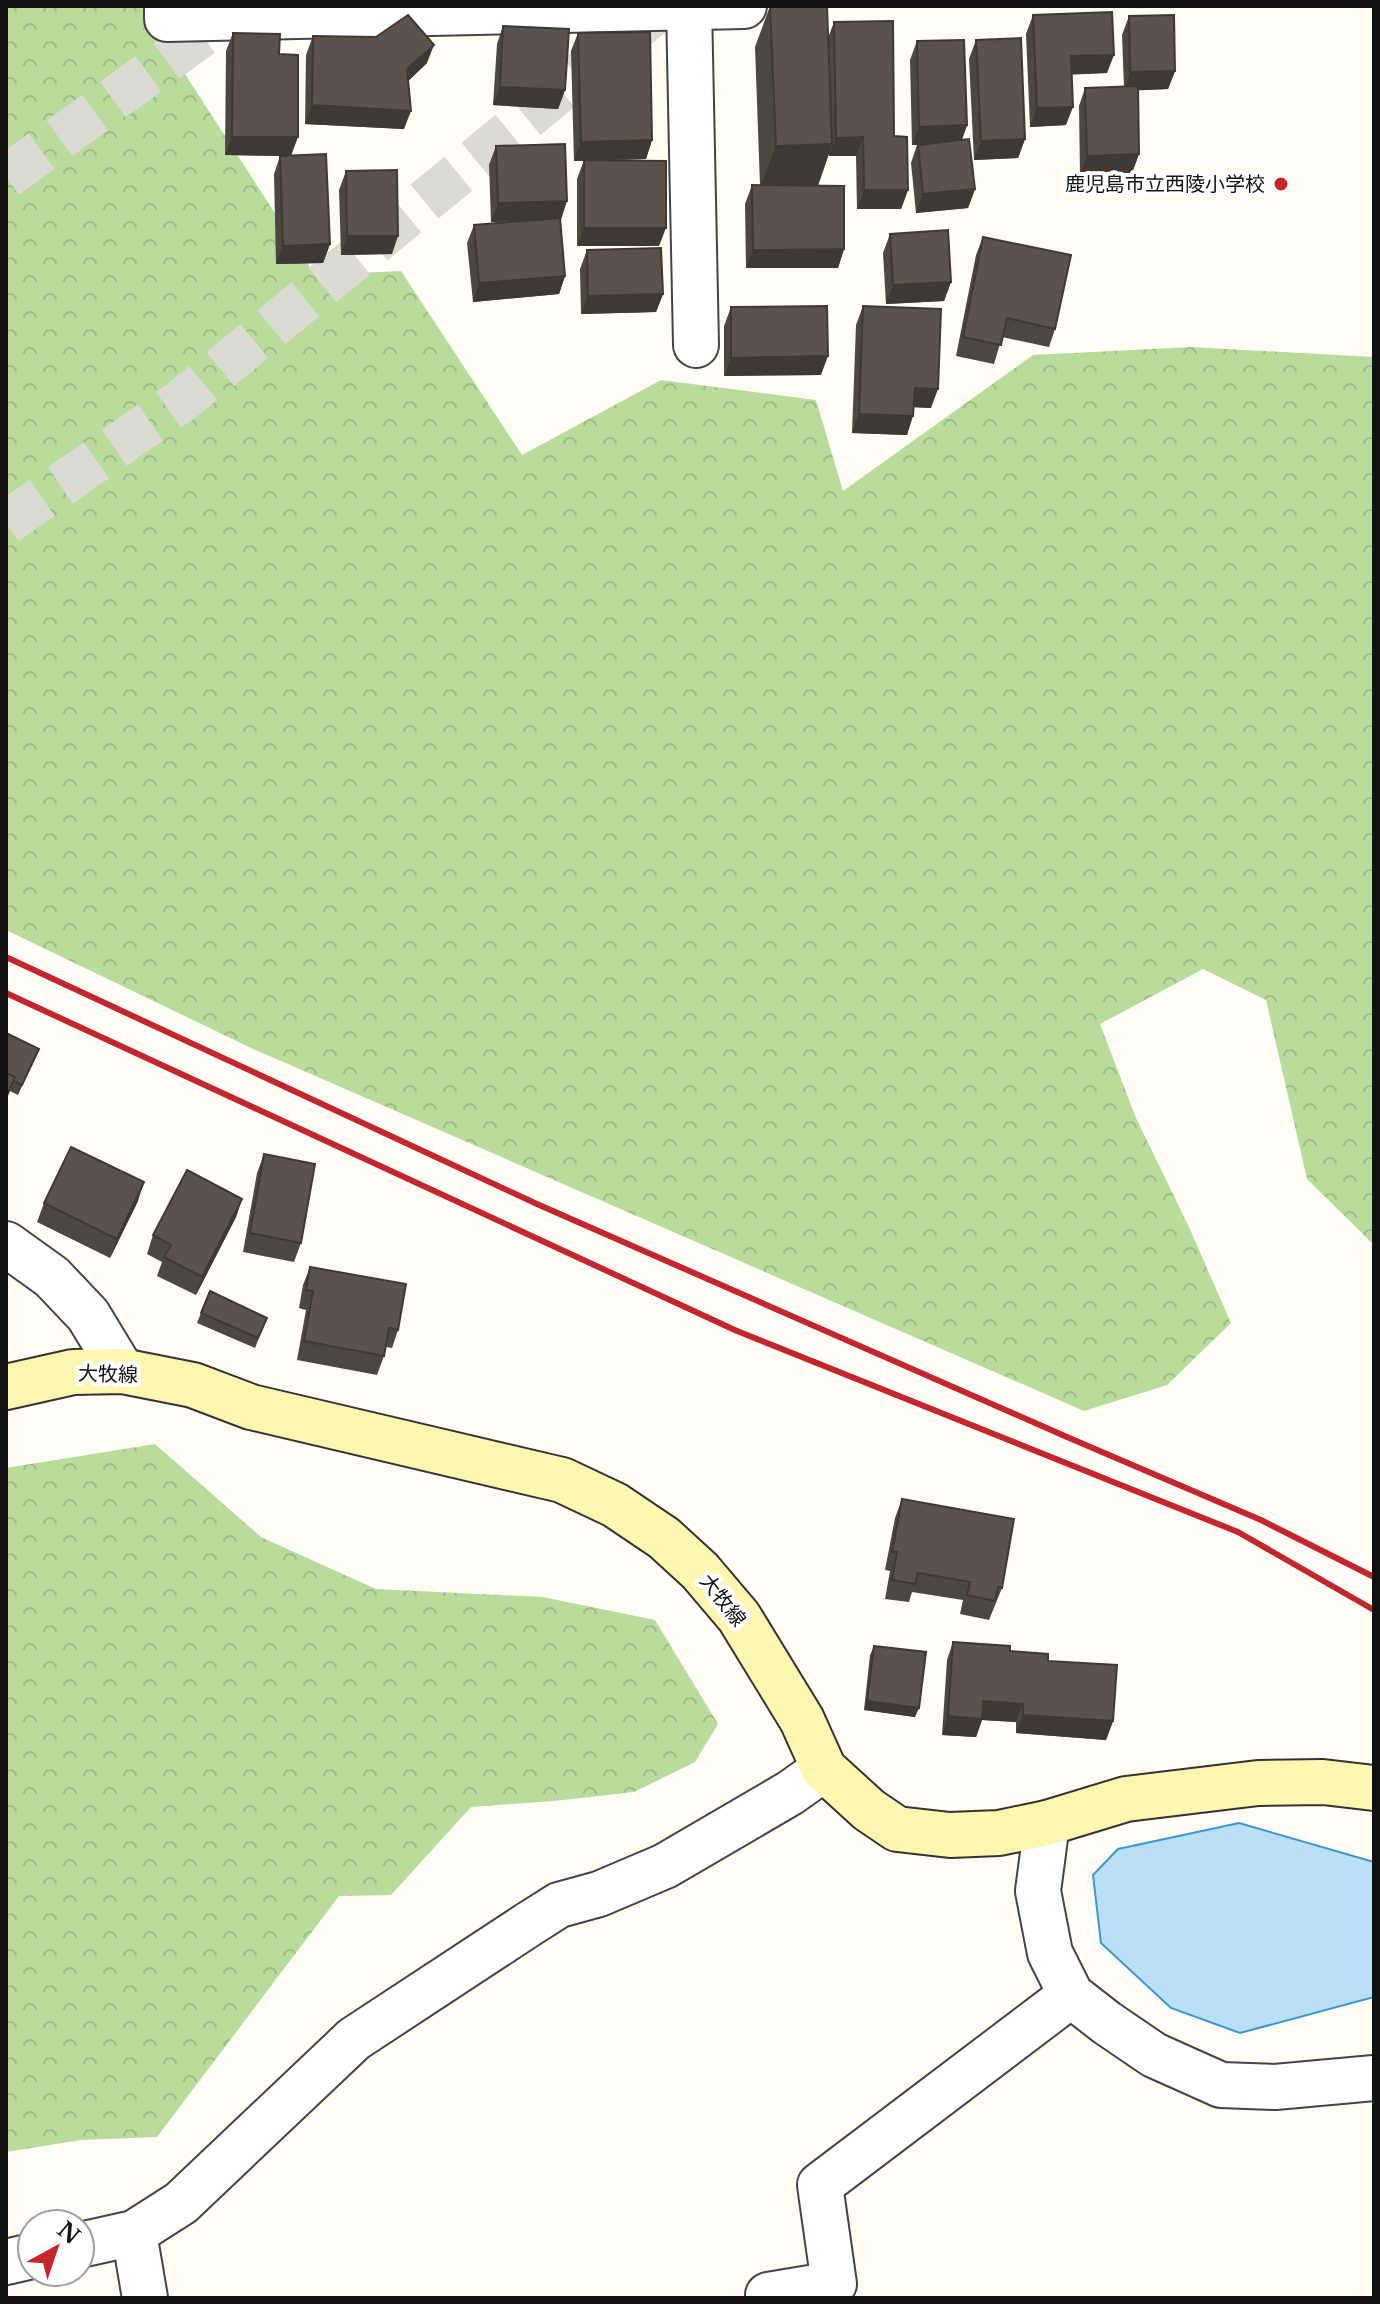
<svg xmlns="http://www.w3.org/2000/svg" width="1380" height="2304" font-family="'Libre Baskerville','Noto Sans JP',serif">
<defs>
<pattern id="forest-crowns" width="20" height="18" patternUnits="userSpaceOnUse" patternTransform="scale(2)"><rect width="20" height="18" fill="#b9dc9c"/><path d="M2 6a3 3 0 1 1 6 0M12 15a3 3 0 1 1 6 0" fill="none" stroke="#9ebc85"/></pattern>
</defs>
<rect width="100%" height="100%" fill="#fffdf5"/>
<g fill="url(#forest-crowns)">
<polygon points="6,6 141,6 315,275 401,271 522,455 661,380 816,400 843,491 1033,355 1191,347 1374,357 1374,1245 1307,1179 1266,1000 1203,969 1100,1024 1136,1118 1189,1227 1231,1323 1167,1385 1084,1411 251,1048 6,930"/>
<polygon points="155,1444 261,1537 376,1589 543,1597 655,1620 718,1724 695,1762 634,1792 554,1801 471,1807 391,1895 339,1896 157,2137 81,2140 6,2152 6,1468"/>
</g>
<polygon fill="#b9e0f7" stroke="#3f96cf" stroke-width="2" points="1239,1823 1374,1862 1374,1997 1240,2033 1171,2008 1101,1943 1093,1875 1118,1849"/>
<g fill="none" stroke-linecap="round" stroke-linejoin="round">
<g stroke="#dbdad3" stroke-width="44" stroke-dasharray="44 22" stroke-linecap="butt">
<polyline points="6,177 242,6"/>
<polyline points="6,523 180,402 663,6"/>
</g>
<g stroke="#444" stroke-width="48">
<g id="street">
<polyline points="167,6 167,19 744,6"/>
<polyline points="689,6 696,345"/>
<polyline points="6,1244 52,1277 88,1315 122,1371"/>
<polyline points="1047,1823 1038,1891 1050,1953 1071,1995 1107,2023 1154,2055 1221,2085 1275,2087 1374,2078"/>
<polyline points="134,2233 145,2298"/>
<polyline points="80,2245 134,2233 181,2203 354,2039 529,1924 559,1905 599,1894 665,1866 790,1793 824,1769"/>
<polyline points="6,2262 32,2256"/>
<polyline points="769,2298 768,2295 834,2284 820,2185 1071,1995"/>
</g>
</g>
<g stroke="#333" stroke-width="48">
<polyline id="secondary" points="6,1387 73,1372 122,1371 193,1385 251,1407 562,1480 615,1505 664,1538 700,1571 739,1617 802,1720 824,1769 869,1810 897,1829 950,1835 999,1833 1047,1823 1126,1799 1258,1783 1323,1782 1374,1788"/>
</g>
<use href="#street" stroke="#fff" stroke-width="44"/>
<use href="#secondary" stroke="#fff6b0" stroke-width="44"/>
<g stroke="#c4262e" stroke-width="6">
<polyline points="6,957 537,1204 1067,1437 1261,1520 1374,1577"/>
<polyline points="6,993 737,1331 1238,1532 1374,1610"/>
</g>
</g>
<g fill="#4d4742">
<polygon points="770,6 828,38 834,22 894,136 908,190 901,209 857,209 856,156 829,156 829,154 818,186 844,249 838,268 746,268 745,204 752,185 760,185 755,47"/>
<polygon points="1033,15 1107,73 1072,74 1066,125 1030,127 1026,34"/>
<polygon points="1129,16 1175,71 1168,89 1138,90 1139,154 1132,173 1080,175 1079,106 1085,88 1124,87 1122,35"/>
<polygon points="503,26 565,90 558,109 493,105 497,44"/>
<polygon points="233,33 279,54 291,156 330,244 323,263 276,264 274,174 280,156 225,155 226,51"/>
<polygon points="578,33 652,140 646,159 574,161 571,51"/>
<polygon points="313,36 427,63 408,81 404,129 305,124 306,55"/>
<polygon points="976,40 1025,139 1018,158 974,160 969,59"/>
<polygon points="917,41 967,125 962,140 975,189 968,208 916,213 911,163 917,145 912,145 910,60"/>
<polygon points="496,146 560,220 565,276 559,294 473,302 467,243 474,225 526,221 491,222 489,165"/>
<polygon points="584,160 659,246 577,246 577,179"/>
<polygon points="346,171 392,254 341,255 339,190"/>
<polygon points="890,234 951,282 944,301 886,304 883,253"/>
<polygon points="983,237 1055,329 1049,347 1002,337 994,364 956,356 976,255"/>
<polygon points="587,250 663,294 656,312 581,314 580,269"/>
<polygon points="863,306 931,408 914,407 907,435 852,433 856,325"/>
<polygon points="731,307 821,375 724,376 724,326"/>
<polygon points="6,1033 39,1049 18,1095 10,1091 6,1101"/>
<polygon points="264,1154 301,1243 294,1262 243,1252 257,1173"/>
<polygon points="242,1199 236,1217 196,1295 157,1276 162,1262 147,1254 153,1235"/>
<polygon points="138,1201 110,1258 37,1222 44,1203"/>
<polygon points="310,1267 398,1330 392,1348 386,1347 384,1356 377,1375 297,1360 306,1310 299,1308 303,1285"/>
<polygon points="201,1313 267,1318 255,1348 197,1323"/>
<polygon points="902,1499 1002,1588 989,1620 960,1614 963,1600 912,1592 909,1602 885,1599 890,1571 885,1570 895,1518"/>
<polygon points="953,1642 1010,1651 1048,1661 1113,1721 1106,1740 1016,1733 1016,1722 982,1720 976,1737 942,1735 947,1660"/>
<polygon points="874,1646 915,1717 864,1710 870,1655"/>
</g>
<g fill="#3f3936">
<polygon points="434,45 427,63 401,88 407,69"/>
<polygon points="1114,55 1107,73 1064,75 1071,56"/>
<polygon points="1175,71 1168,89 1124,91 1130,72"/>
<polygon points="500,87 565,90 558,109 493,105"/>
<polygon points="312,105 411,111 404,129 305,124"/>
<polygon points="1073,107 1066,125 1030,127 1037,108"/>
<polygon points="967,125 960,144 912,145 919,127"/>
<polygon points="232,137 298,137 291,156 225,155"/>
<polygon points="863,137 856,156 829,156 836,138"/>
<polygon points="1025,139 1018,158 974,160 981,141"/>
<polygon points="652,140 646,159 574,161 581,142"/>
<polygon points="832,144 817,187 760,188 776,146"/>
<polygon points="1139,154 1132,173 1080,175 1087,156"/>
<polygon points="975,189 968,208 916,213 923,194"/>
<polygon points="864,190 908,190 901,209 857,209"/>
<polygon points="567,201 561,220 491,222 498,203"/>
<polygon points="584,228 666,228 659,246 577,246"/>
<polygon points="347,236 398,236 392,254 341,255"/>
<polygon points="330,244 323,263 276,264 283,246"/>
<polygon points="844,249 838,268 746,268 753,250"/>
<polygon points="565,276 559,294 473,302 479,283"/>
<polygon points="951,282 944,301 886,304 893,285"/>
<polygon points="663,294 656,312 581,314 588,296"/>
<polygon points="828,356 821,375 724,376 731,358"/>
<polygon points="915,388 938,389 931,408 908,407"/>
<polygon points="859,414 913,416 907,435 852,433"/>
<polygon points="144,1182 138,1201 110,1258 117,1239"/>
<polygon points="242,1199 236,1217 196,1295 202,1277"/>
<polygon points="867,1701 919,1708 915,1717 864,1710"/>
<polygon points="983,1701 1023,1704 1016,1722 982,1720 976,1737 942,1735 948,1716"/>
<polygon points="1023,1715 1113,1721 1106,1740 1016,1733"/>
</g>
<g fill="#5a524d" stroke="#3f3936" stroke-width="2">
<polygon points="770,6 827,6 832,144 776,146"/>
<polygon points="1112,12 1114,55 1071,56 1073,107 1037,108 1033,15"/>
<polygon points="408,15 434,45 407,69 411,111 312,105 313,36 376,37"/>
<polygon points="1174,15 1175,71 1130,72 1129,16"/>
<polygon points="893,21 894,136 907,137 908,190 864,190 863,137 836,138 834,22"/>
<polygon points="503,26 569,29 565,90 500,87"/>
<polygon points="650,32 652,140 581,142 578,33"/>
<polygon points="233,33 280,34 279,54 298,55 298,137 232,137"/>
<polygon points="1021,38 1025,139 981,141 976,40"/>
<polygon points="964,40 967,125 919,127 917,41"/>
<polygon points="1138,86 1139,154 1087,156 1085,88"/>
<polygon points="969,139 975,189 923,194 918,145"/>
<polygon points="565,144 567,201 498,203 496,146"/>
<polygon points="326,154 330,244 283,246 280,156"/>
<polygon points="584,160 666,161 666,228 584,228"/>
<polygon points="397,170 398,236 347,236 346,171"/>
<polygon points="752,185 844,186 844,249 753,250"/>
<polygon points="560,218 565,276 479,283 474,225"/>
<polygon points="948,230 951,282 893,285 890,234"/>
<polygon points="983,237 1071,255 1055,329 1007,318 1001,345 963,337"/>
<polygon points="661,248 663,294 588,296 587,250"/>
<polygon points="827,306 828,356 731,358 731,307"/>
<polygon points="863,306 941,309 938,389 915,388 913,416 859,414"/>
<polygon points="6,1033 39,1049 22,1085 13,1081 15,1077 6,1073"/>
<polygon points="6,1073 15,1077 6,1097"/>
<polygon points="71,1147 144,1182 117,1239 44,1203"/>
<polygon points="264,1154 315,1164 301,1243 250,1233"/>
<polygon points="187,1170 242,1199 202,1277 164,1257 171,1245 153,1235"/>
<polygon points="310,1267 406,1284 398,1330 389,1328 384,1356 304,1341 313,1291 306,1290"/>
<polygon points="210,1291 267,1318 258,1338 201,1313"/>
<polygon points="902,1499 1014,1519 1002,1588 998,1587 995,1601 967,1595 970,1582 918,1573 915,1584 892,1580 897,1552 892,1552"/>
<polygon points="953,1642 1010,1646 1010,1651 1048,1654 1048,1661 1117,1665 1113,1721 1023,1715 1023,1704 983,1701 982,1719 948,1716"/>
<polygon points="874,1646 926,1652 919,1708 867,1701"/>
</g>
<circle fill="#c4262e" stroke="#fff" stroke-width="3" cx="1281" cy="184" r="8"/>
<g text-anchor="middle" stroke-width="8" stroke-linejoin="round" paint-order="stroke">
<g font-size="20" fill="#111" stroke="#fff" text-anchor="end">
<text x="1265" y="191">鹿児島市立西陵小学校</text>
</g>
<g font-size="20" fill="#111" stroke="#fff">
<text transform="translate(108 1374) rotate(2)" y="7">大牧線</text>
<text transform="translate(723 1600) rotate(52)" y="7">大牧線</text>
</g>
</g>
<rect width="1380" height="2304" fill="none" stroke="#111111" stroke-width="16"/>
<g transform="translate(56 2248) rotate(40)"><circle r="38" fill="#ffffff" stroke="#a0a0a0" stroke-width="2"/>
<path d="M0-6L14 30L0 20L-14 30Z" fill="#c4262e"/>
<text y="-12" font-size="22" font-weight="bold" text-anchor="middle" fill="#111111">N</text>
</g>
</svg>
